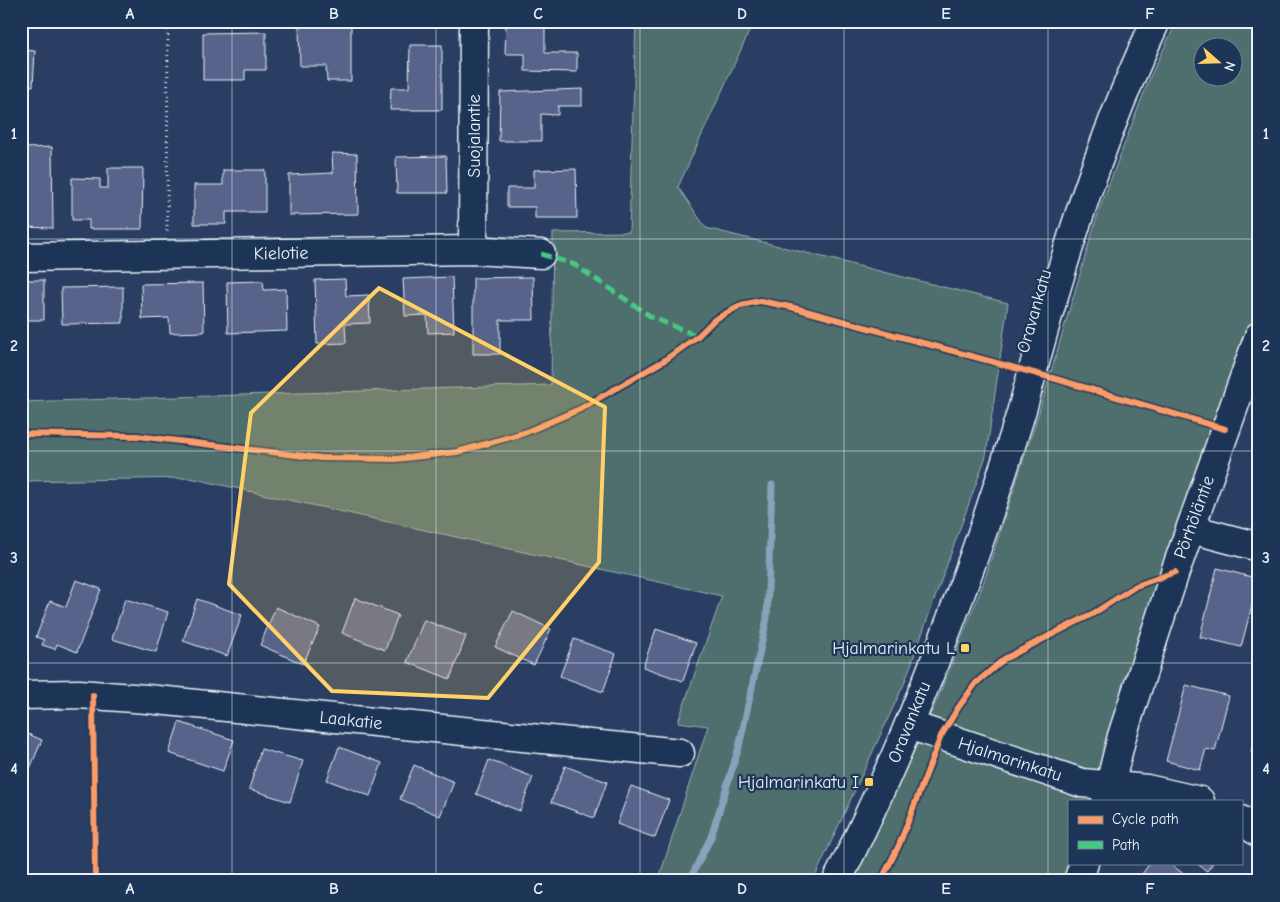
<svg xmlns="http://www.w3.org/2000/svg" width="1280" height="902" font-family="'Comic Neue',sans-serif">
<rect width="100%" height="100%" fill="#293e62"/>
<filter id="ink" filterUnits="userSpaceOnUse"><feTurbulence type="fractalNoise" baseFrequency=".02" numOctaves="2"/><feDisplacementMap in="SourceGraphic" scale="10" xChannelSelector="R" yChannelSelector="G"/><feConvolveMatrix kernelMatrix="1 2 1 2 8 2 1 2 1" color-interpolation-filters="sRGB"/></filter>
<g filter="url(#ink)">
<g fill="#4f6e6e" stroke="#9cb0b3" fill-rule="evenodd">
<polygon points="636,21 754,21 678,187 706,228 1008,303 986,456 904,684 813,881 658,881 708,726 678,722 722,596 190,478 21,481 21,402 551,385 553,233 629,232"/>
<path d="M 1177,21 L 1259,21 L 1259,304 L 1122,696 L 1093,801 L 1069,801 L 1069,863 L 1073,863 L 1066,881 L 852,881 L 938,698 L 983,584 L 1039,412 L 1099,210 L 1150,77 ZM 1202,48 L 1232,48 L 1232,78 L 1202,78 Z"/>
</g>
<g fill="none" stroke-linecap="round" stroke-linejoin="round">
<polyline stroke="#88a2b9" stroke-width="7" points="689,881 711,837 739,747 767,618 772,485"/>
</g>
<g fill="#58648c" stroke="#e8f1f8">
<polygon points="506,21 545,21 545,53 577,53 577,72 525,71 525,54 505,54"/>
<polygon points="351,25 351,81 327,81 326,66 300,66 299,26"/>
<polygon points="266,32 266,70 245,70 245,80 203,80 203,33"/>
<polygon points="410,45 442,45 442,110 390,110 391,88 409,88"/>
<polygon points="21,50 35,51 33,86 21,85"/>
<polygon points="582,89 582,106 558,106 558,115 541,114 541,141 499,141 500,92"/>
<polygon points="52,147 53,228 21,227 21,178 26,178 25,148"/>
<polygon points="332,153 357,154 358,214 289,215 289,175 333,173"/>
<polygon points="446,156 447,193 397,193 396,157"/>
<polygon points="108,168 143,168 142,229 89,229 89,220 72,220 72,178 100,179 100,188 108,188"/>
<polygon points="576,169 577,218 535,218 535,207 507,207 507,188 534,188 534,170"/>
<polygon points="223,170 265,170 265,212 226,212 226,224 194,224 194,185 223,185"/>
<polygon points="452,277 454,332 428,333 427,315 405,316 403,279"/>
<polygon points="533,277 534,320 500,320 500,354 473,354 473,278"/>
<polygon points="345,279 346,296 369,295 370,323 345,324 346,343 317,344 315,280"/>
<polygon points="22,280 44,280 44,320 24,320 24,336 21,336"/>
<polygon points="263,281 264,290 286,289 287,331 228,333 227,282"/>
<polygon points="203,283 204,332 170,333 169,318 142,319 141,284"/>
<polygon points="123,287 123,323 62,324 61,288"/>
<polygon points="1217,568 1259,579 1241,647 1200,637"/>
<polygon points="76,580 101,589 77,652 57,644 55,649 42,645 44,640 36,637 50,601 66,607"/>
<polygon points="355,598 398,615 385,650 342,633"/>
<polygon points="125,599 168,612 156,652 112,639"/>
<polygon points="197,599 242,615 227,656 183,641"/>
<polygon points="276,607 320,627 303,664 260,645"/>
<polygon points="513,611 551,629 534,665 495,647"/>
<polygon points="424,620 466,636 450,679 407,662"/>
<polygon points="656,629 696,643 683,681 643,667"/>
<polygon points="574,639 616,654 603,692 560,676"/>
<polygon points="1186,685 1229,696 1215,751 1206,749 1200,770 1166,761"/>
<polygon points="179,722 234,740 223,771 169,753"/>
<polygon points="1259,723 1259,754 1251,752"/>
<polygon points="21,731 42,740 28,773 21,770"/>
<polygon points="339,747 382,763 370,796 327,780"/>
<polygon points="261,749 303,761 290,802 249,789"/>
<polygon points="489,760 533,777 520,811 476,794"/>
<polygon points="414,765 454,782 440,816 400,799"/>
<polygon points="565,766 607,782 594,818 551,802"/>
<polygon points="631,786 669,800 655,838 617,824"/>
<polygon points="1150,863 1169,863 1189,878 1186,881 1137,881"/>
<polygon points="1196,863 1213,863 1207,871"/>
</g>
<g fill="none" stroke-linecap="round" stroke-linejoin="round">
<g stroke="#e8f1f8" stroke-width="31">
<g id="minor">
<polyline points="473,250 474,21"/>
<polyline points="21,257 473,250 541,254"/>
<polyline points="1191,529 1259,547"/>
<polyline points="21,695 79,694 147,699 680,753"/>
<polyline points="909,725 1082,783 1147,789 1200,801"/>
<polyline points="1106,801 1122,736 1175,572 1259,336"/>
<polyline points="1241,820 1259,833"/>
<path d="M 837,881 C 912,731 972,574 1021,413 C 1033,372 1043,330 1056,289 C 1083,198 1115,107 1156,21"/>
<polyline points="1078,881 1084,863"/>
</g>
</g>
<polyline stroke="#e8f1f8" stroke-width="3" stroke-dasharray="1 4" stroke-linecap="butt" points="167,231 168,21"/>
<use href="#minor" stroke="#1d3557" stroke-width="28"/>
<polyline stroke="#46c982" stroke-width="5" stroke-dasharray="10 5" stroke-linecap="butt" points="541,254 575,265 653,318 698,336"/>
<g stroke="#1d3557" stroke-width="9">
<g id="cycleway">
<polyline points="21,434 137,436 321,458 396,459 457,452 524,433 580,409 665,360 698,336 714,320 741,305 760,301 791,307 1056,379 1225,429"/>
<polyline points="93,695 95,881"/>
<polyline points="881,881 899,845 941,736 958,708 976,683 1004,659 1094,613 1136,586 1175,572"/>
</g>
</g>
<use href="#cycleway" stroke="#fa9b69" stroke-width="6"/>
</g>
</g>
<path fill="#ffd166" fill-opacity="0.2" stroke="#ffd166" stroke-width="4" stroke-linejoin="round" d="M 379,288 L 605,407 L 599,562 L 488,698 L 332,691 L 229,584 L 251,413 Z"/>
<path fill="none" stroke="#e8f1f8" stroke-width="1" stroke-opacity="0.55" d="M 232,21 L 232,881M 436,21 L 436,881M 640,21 L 640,881M 844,21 L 844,881M 1048,21 L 1048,881M 21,239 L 1259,239M 21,451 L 1259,451M 21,663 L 1259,663"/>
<g fill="#ffd166" stroke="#1d3557" stroke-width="2">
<rect x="960" y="643" width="10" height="10" rx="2.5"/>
<rect x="864" y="777" width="10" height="10" rx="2.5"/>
</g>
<g text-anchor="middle" stroke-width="4.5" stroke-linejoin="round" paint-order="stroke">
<g font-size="18" fill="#e8f1f8" stroke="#1d3557">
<text transform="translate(474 136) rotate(-90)" y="6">Suojalantie</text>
<text transform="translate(281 253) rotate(-1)" y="6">Kielotie</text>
<text transform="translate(1034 311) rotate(-74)" y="6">Oravankatu</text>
<text transform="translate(1194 517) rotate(-70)" y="6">Pörhöläntie</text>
<text transform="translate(351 720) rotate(6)" y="6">Laakatie</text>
<text transform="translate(909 722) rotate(-68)" y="6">Oravankatu</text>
<text transform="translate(1010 759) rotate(18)" y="6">Hjalmarinkatu</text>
</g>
<g font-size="18" fill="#e8f1f8" stroke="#1d3557" text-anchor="end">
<text x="955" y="654">Hjalmarinkatu L</text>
<text x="859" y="788">Hjalmarinkatu I</text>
</g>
</g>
<rect width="1280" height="902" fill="none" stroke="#1d3557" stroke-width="55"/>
<rect x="1068" y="800" width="175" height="65" fill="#1d3557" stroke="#6e8097"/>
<rect x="1078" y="816" width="25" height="8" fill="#fa9b69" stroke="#6e8097"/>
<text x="1112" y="824" font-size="15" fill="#e8f1f8">Cycle path</text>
<rect x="1078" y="841" width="25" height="8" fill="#46c982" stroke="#6e8097"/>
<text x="1112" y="850" font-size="15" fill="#e8f1f8">Path</text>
<g transform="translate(1218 62) rotate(110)"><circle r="24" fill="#1d3557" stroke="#6e8097"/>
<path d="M0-4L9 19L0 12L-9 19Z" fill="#ffd166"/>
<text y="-8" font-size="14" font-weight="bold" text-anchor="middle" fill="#e8f1f8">N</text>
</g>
<rect x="28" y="28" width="1224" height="846" fill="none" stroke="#e8f1f8" stroke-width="2"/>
<g font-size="16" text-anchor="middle" font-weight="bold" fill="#e8f1f8">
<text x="130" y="19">A</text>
<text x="334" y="19">B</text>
<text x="538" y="19">C</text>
<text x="742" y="19">D</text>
<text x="946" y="19">E</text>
<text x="1150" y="19">F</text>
<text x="14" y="139">1</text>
<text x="1266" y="139">1</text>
<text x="14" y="351">2</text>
<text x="1266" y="351">2</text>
<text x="14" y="563">3</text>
<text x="1266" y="563">3</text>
<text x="14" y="774">4</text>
<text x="1266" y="774">4</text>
<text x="130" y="894">A</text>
<text x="334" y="894">B</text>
<text x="538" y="894">C</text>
<text x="742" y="894">D</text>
<text x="946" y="894">E</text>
<text x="1150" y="894">F</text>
</g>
</svg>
